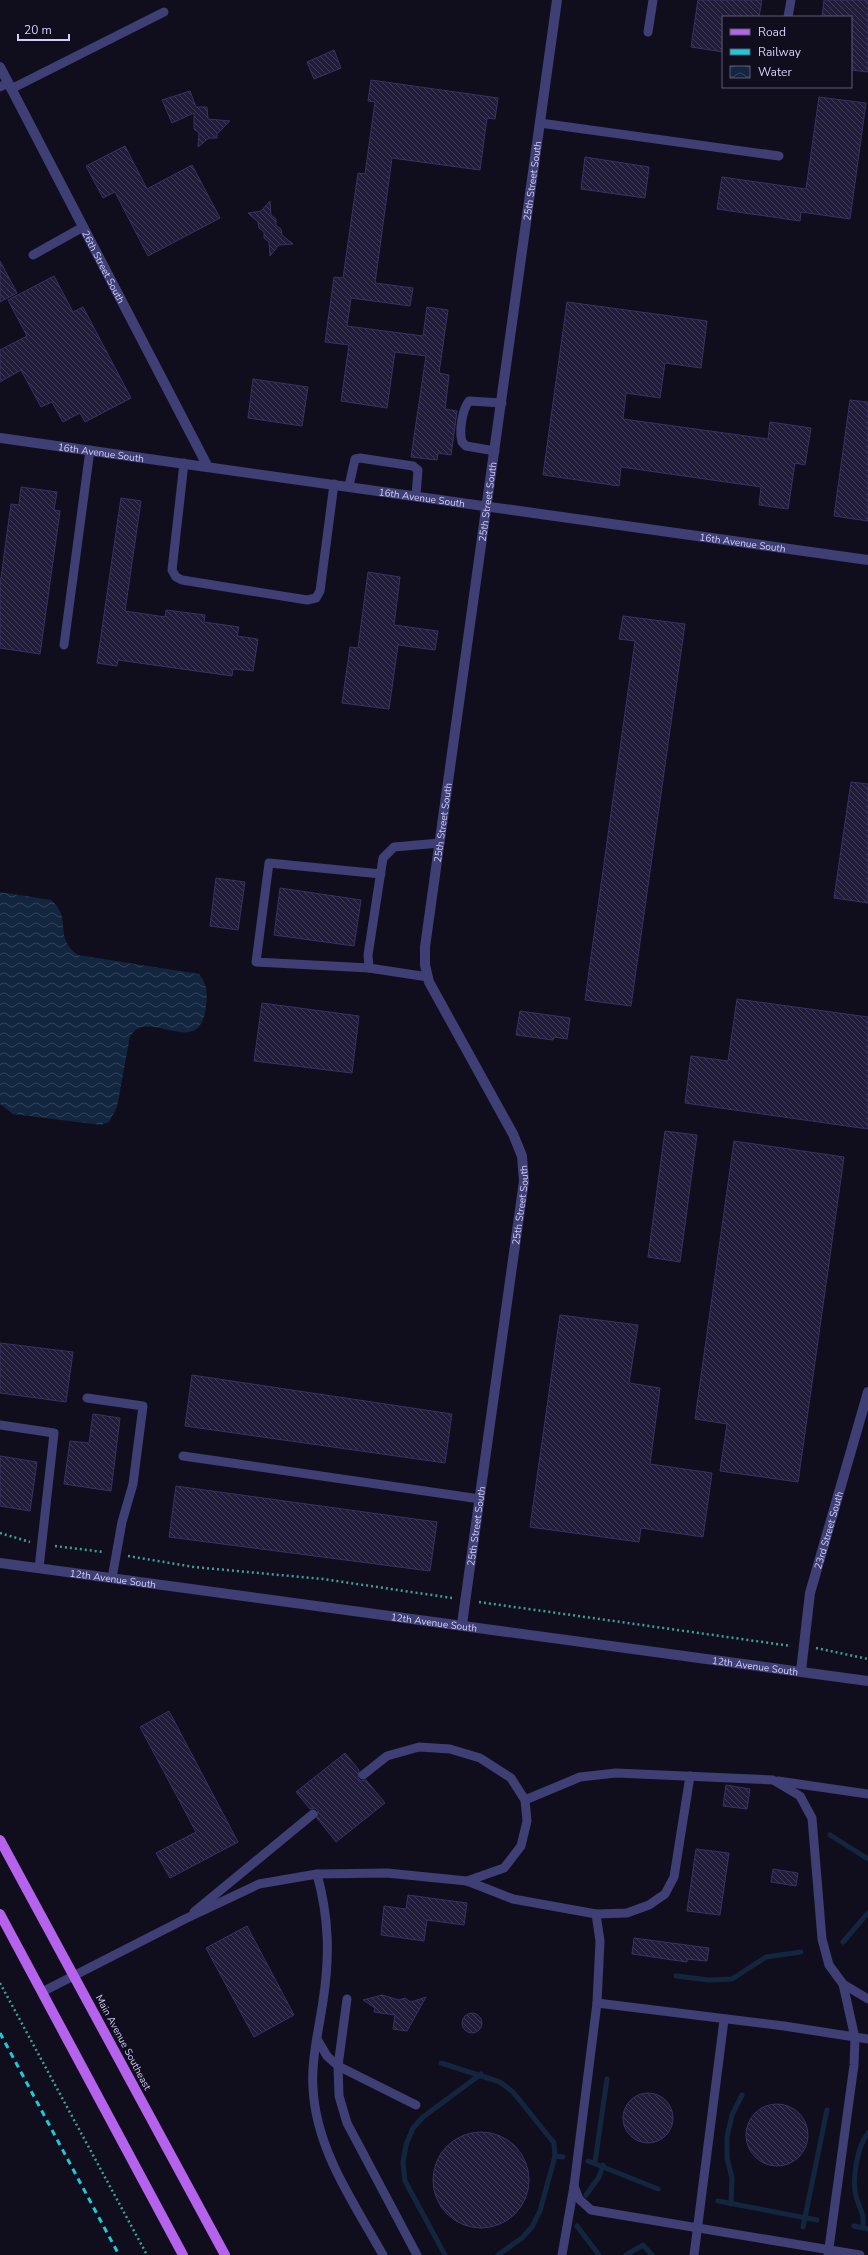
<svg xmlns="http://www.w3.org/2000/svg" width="868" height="2255" font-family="'Nunito Sans',sans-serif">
<defs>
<pattern id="water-waves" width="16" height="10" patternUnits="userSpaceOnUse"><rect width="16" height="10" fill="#13263f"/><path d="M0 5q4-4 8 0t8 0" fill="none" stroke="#34445c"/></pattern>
<pattern id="building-back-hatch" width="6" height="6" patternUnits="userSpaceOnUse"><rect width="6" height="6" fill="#211c3a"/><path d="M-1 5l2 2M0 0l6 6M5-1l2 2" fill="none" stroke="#403c57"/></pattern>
</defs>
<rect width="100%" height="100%" fill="#100e1c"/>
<path fill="url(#water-waves)" d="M 0,892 L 51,900 C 74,920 52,936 78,955 L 199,974 C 207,984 208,993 206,1006 C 201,1052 167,1023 142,1027 C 136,1028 133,1033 130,1036 L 117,1107 L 109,1122 L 101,1125 L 13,1114 L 0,1104 Z"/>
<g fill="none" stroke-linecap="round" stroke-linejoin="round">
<g stroke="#13263f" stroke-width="5">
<polyline points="830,1835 868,1859"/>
<polyline points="843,1942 868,1913"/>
<polyline points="676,1976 709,1980 732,1979 766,1957 801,1952"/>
<polyline points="441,2063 500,2082 513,2092 554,2143 555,2156 540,2211 532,2227 522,2238 498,2255"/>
<polyline points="555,2156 563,2157"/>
<polyline points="588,2161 658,2189"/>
<polyline points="595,2162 607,2079"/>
<polyline points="586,2195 599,2177 603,2165"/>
<polyline points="718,2201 817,2220"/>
<polyline points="731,2204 732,2178 727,2158 727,2137 732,2115 742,2095"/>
<polyline points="577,2226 599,2255"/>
<polyline points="854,2226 868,2229"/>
<polyline points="803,2227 827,2110"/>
<path d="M 863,2228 C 864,2211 861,2213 857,2199 C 851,2182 857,2146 868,2133"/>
<polyline points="445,2255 405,2181 403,2163 406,2145 413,2128 423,2117 481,2074"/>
<polyline points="626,2255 643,2245 652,2255"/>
</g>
</g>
<g fill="url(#building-back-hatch)" stroke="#393163">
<polygon points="698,0 762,0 759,17 723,17 723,52 691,47"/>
<polygon points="824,0 868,0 868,72 851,70 851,17 822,17"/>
<polygon points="334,50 341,68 314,79 307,62"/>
<polygon points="371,80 498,98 495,119 487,118 480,170 392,158 375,283 413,288 410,306 351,298 347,326 423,336 427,307 448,310 439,373 449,375 445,409 457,411 451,455 438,453 437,460 411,457 426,356 395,352 387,408 341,401 349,345 325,342 334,277 343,278 358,173 365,174 375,102 368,101"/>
<polygon points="190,91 196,107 207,107 208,119 230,121 217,134 217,138 209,138 198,147 199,133 194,129 194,113 172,123 162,100"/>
<polygon points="819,97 866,103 850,219 801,212 800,221 717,209 722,177 806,189"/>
<polygon points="125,146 147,189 192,165 220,218 148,256 115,192 103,198 86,166"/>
<polygon points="585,157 649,167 645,198 581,189"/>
<polygon points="270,201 271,215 276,219 276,225 281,229 282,235 293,244 279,245 270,256 269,242 264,238 264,232 259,228 258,222 248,213 261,211"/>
<polygon points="0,261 17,293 0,302"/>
<polygon points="54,276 73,312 83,307 131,398 85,422 80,413 63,422 52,402 41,407 21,370 0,382 0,350 27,336 8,300"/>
<polygon points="567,302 707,321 701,368 665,363 660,398 626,393 623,419 768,439 770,422 811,428 805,465 795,463 788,509 759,505 761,487 621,467 619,486 543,475"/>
<polygon points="253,379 308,387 302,426 248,418"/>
<polygon points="850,400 868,402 868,521 834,516"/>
<polygon points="21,487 57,492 54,510 60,511 40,654 0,648 0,585 11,504 19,505"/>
<polygon points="121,498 141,501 125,611 165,617 166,610 205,615 204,622 239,627 237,636 258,639 253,671 233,669 232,676 118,660 117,666 97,663"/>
<polygon points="368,572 400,577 394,625 438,631 435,650 398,645 389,709 342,703 350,647 358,648"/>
<polygon points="623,616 685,624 631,1006 585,1000 635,641 619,639"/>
<polygon points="851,782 868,784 868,903 834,898"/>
<polygon points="216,878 245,882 238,930 210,926"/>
<polygon points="280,888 361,900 354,946 274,935"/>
<polygon points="737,999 868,1017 868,1129 685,1103 691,1056 728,1061"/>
<polygon points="262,1003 359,1016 352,1073 254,1061"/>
<polygon points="520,1011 570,1018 567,1039 554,1037 553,1040 516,1035"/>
<polygon points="665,1131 697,1135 680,1262 648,1257"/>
<polygon points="734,1141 844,1157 798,1482 720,1471 727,1424 695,1419"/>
<polygon points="560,1315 638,1325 629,1383 660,1388 650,1464 712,1473 703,1537 641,1528 639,1542 530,1527"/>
<polygon points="0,1343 73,1352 66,1402 0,1393"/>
<polygon points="192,1375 452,1414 445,1463 185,1426"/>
<polygon points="93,1414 120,1418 111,1491 64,1484 70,1441 89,1443"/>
<polygon points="0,1456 37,1462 30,1511 0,1506"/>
<polygon points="176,1486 437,1522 430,1571 169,1537"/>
<polygon points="169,1711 238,1842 170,1878 156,1853 196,1832 140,1727"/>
<polygon points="345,1753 359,1770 358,1778 361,1781 366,1780 385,1803 336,1842 317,1818 318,1811 315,1808 310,1809 296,1792"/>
<polygon points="726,1785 750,1789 747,1809 723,1806"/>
<polygon points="696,1849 729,1853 720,1915 687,1911"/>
<polygon points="773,1869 798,1873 796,1886 771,1882"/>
<polygon points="408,1895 467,1903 464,1925 427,1920 424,1941 381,1935 384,1906 406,1909"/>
<polygon points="247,1926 294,2015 254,2037 206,1948"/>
<polygon points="634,1938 709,1948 707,1961 687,1959 687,1962 632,1954"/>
<polygon points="382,1995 399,2000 405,1998 411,2002 426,1997 407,2031 393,2029 395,2015 374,2012 375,2008 363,2000"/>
<circle cx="472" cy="2023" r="10"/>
<circle cx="648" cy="2118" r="25"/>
<circle cx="777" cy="2135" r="31"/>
<circle cx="481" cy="2180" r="48"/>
</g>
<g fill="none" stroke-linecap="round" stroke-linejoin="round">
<g stroke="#3ba198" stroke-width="2.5" stroke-dasharray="2 3" stroke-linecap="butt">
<polyline points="0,1533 30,1542"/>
<polyline points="55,1546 103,1552"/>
<polyline points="128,1556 194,1567 323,1579 452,1598"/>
<polyline points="479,1602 791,1646"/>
<polyline points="816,1648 868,1659"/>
<polyline points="0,1983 147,2255"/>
</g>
<g stroke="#3f3e75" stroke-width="9">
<polyline points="788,17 791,0"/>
<polyline points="648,32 653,0"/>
<polyline points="0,87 8,83"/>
<polyline points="11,89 164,12"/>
<polyline points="540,123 779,156"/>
<polyline points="33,255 83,227"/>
<path d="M 495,451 L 466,446 L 462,442 C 459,431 462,410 469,401 L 502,403"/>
<polyline points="184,463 172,570 176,577 182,580 307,600 316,598 320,591 334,484"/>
<polyline points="349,486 355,459 360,458 413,466 418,470 416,495"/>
<polyline points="64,645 90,450"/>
<polyline points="369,968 256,962 269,863 381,874"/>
<polyline points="428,977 369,968 368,955 383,858 394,847 440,843"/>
<polyline points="87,1398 143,1406 133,1484 122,1522 112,1578"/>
<polyline points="0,1425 54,1433 39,1568"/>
<polyline points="183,1456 480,1499"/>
<polyline points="778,1781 868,1794"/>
<polyline points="525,1800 580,1777 616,1773 773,1780 800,1796 812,1818 822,1939 829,1965 843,1984 868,1999"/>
<path d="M 317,1874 C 329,1918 330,1956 323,2001 C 319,2029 311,2060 313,2088 C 316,2150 354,2203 383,2255"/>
<polyline points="467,1881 513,1899 596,1914 627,1913 649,1905 665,1894 674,1877 690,1776"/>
<polyline points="194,1912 313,1814"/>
<polyline points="596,1914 600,1941 597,2003 574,2186 579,2199 591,2210 860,2255"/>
<polyline points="42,1992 185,1919 259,1884 317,1874 387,1873 467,1881 504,1868 521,1846 527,1821 525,1800 511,1778 480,1758 450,1749 419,1747 387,1756 363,1775"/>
<polyline points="347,1999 338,2066 339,2096 347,2123 417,2255"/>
<polyline points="597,2003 784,2026 868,2039"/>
<polyline points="317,2039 327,2056 338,2066 416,2105"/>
<polyline points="562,2255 574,2186"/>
<polyline points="694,2255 724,2020"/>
<polyline points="828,2255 854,2065 855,2038 843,1984"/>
</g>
<g stroke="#3f3e75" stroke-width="10">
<path id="s1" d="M 0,67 L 208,467"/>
<path id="s2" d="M 0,438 L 868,560"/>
<path id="s3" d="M 462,1624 L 524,1181 L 522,1156 L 513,1134 L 429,982 L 425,965 L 425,947 L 557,0"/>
<path id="s4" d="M 801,1671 L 810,1593 L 868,1392"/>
</g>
<path stroke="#3f3e75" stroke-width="10" id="s5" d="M 0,1563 L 868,1681"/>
<g stroke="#b562ec" stroke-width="10">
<polyline points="0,1840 225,2255"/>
<polyline points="0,1914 183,2255"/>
</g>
<polyline stroke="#1acbd9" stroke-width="3" stroke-dasharray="6 5" stroke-linecap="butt" points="0,2033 119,2255"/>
</g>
<g text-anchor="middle" stroke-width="4" stroke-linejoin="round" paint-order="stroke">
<g font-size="10" fill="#d2cef9" stroke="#100e1c">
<text dy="4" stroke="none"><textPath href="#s3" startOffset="1479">25th Street South</textPath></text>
<text dy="4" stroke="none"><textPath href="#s1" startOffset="225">26th Street South</textPath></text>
<text dy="4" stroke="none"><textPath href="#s2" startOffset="102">16th Avenue South</textPath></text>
<text dy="4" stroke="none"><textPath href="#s2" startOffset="426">16th Avenue South</textPath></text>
<text dy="4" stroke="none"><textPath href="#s3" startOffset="1155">25th Street South</textPath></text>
<text dy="4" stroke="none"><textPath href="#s2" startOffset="750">16th Avenue South</textPath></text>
<text dy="4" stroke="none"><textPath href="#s3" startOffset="831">25th Street South</textPath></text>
<text dy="4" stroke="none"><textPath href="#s3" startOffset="423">25th Street South</textPath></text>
<text dy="4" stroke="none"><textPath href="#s3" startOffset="99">25th Street South</textPath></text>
<text dy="4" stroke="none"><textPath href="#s4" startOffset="144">23rd Street South</textPath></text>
<text dy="4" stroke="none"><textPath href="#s5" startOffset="114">12th Avenue South</textPath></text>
<text dy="4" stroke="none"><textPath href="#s5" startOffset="438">12th Avenue South</textPath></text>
<text dy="4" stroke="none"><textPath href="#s5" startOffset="762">12th Avenue South</textPath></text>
<text transform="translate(124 2042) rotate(62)" y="4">Main Avenue Southeast</text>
</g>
</g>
<rect x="722" y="16" width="130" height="72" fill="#100e1c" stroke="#5e5b74"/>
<rect x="730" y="29" width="20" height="6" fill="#b562ec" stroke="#5e5b74"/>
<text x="758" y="36" font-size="12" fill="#d2cef9">Road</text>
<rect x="730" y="49" width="20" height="6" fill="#1acbd9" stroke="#5e5b74"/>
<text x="758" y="56" font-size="12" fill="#d2cef9">Railway</text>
<rect x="730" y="66" width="20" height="12" fill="url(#water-waves)" stroke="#5e5b74"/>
<text x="758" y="76" font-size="12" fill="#d2cef9">Water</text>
<path d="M18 34v6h51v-6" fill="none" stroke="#d2cef9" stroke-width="2"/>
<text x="24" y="34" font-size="12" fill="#d2cef9" stroke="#100e1c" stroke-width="3" paint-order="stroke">20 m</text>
</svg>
